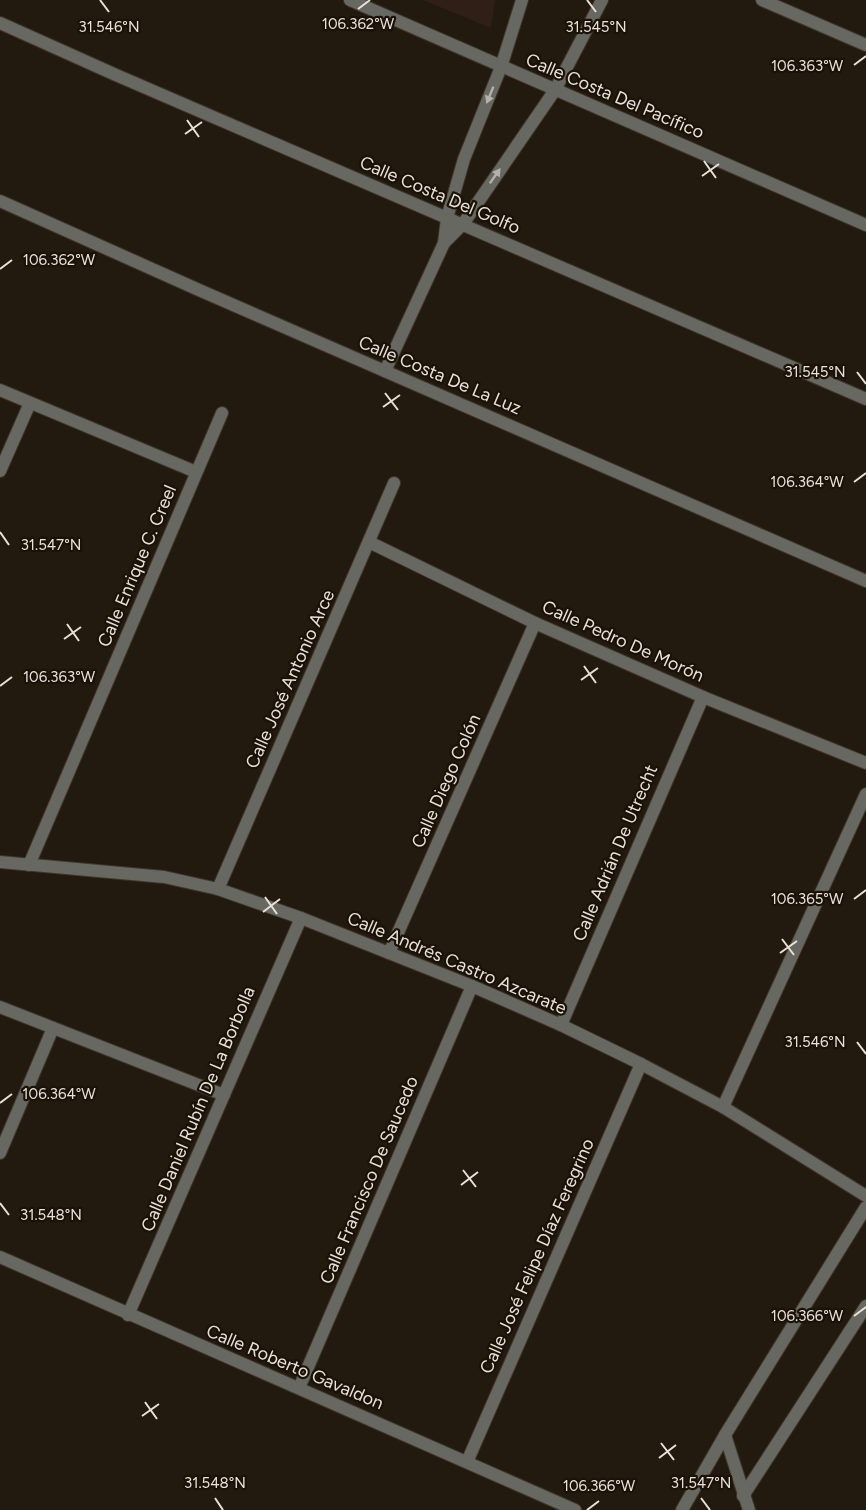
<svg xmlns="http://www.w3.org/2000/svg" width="866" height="1510" font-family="Figtree,sans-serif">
<rect width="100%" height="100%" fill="#231a0f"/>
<polygon fill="#2f1f16" points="423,0 495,0 491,28"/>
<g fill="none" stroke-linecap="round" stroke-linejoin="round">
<g stroke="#3f362b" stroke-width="14">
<g id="minor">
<polyline points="350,0 866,225"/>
<polyline points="762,0 866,45"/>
<polyline points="0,23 116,75 866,399"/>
<polyline points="0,201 199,290 866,581"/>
<polyline points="444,243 463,224 555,90 602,0"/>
<polyline points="385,371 444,243 447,218 464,159 501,67 522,0"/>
<polyline points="0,390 196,472"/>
<polyline points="0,471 30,403"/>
<polyline points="369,542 535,623 703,697 866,763"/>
<polyline points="0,862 164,877 218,889 301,918 472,986 561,1025 641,1064 723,1107 866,1196"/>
<polyline points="29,865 222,413"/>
<polyline points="218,889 394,483"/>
<polyline points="389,953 535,623"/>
<polyline points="0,1007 224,1095"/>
<polyline points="561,1025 703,697"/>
<polyline points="723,1107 866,794"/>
<polyline points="0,1153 53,1028"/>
<polyline points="0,1257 575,1510"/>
<polyline points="128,1315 301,918"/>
<polyline points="299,1388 472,986"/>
<polyline points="725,1435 749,1510"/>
<polyline points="467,1462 641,1064"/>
<polyline points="743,1496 866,1306"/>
<polyline points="682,1510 725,1435 866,1207"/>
</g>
</g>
<use href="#minor" stroke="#666861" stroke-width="12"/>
</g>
<defs><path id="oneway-solid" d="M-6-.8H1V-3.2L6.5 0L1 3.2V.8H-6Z" transform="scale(1.5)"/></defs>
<g fill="#b4b1aa">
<use href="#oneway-solid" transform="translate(490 95) rotate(112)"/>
<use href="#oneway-solid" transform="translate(495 176) rotate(-55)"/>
</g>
<path fill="none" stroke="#e8e1da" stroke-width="2" d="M 100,0 L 109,12M 587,0 L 596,12M 358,9 L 370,0M 854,65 L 866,56M 187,120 L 199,137M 185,134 L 202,122M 704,161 L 716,178M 702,176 L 719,164M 0,269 L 12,260M 857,372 L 866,384M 385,393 L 398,410M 383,407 L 400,395M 854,482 L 866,473M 0,532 L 9,545M 67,624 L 79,641M 64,639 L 81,627M 584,666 L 596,683M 581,680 L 598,668M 0,686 L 12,677M 265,897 L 277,914M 854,899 L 866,890M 263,912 L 280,899M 782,939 L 794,955M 780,953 L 797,941M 857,1042 L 866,1054M 0,1103 L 12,1094M 463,1170 L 476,1187M 461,1185 L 478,1172M 0,1203 L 9,1215M 854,1316 L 866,1307M 145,1402 L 157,1419M 142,1416 L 159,1404M 661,1443 L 674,1460M 659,1458 L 676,1445M 215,1498 L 223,1510M 701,1498 L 710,1510M 587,1510 L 599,1501"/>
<g text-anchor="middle" stroke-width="4.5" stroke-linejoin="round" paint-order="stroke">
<g font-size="18" fill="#e8e1da" stroke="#1a1107">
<text transform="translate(615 96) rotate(23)" y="6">Calle Costa Del Pacífico</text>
<text transform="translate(440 195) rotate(23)" y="6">Calle Costa Del Golfo</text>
<text transform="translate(440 375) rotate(23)" y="6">Calle Costa De La Luz</text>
<text transform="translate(137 566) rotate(-67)" y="6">Calle Enrique C. Creel</text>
<text transform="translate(623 641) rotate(24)" y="6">Calle Pedro De Morón</text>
<text transform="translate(290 679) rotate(-66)" y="6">Calle José Antonio Arce</text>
<text transform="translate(446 781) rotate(-66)" y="6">Calle Diego Colón</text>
<text transform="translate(615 853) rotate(-67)" y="6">Calle Adrián De Utrecht</text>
<text transform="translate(457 963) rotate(23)" y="6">Calle Andrés Castro Azcarate</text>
<text transform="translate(198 1109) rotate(-67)" y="6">Calle Daniel Rubín De La Borbolla</text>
<text transform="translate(369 1180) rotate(-67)" y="6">Calle Francisco De Saucedo</text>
<text transform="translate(537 1256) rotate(-66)" y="6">Calle José Felipe Díaz Feregrino</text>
<text transform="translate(295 1367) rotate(23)" y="6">Calle Roberto Gavaldon</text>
</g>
</g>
<g font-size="15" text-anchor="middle" fill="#e8e1da" stroke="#1a1107" stroke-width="4.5" stroke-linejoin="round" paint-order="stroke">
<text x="358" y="29">106.362°W</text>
<text x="109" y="32">31.546°N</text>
<text x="596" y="32">31.545°N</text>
<text x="807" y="71">106.363°W</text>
<text x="59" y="265">106.362°W</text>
<text x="815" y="377">31.545°N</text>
<text x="807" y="487">106.364°W</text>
<text x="51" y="550">31.547°N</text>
<text x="59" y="682">106.363°W</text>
<text x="807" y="904">106.365°W</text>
<text x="815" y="1047">31.546°N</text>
<text x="59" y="1099">106.364°W</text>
<text x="51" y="1220">31.548°N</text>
<text x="807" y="1321">106.366°W</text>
<text x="215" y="1488">31.548°N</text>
<text x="701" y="1488">31.547°N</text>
<text x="599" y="1491">106.366°W</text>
</g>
</svg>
